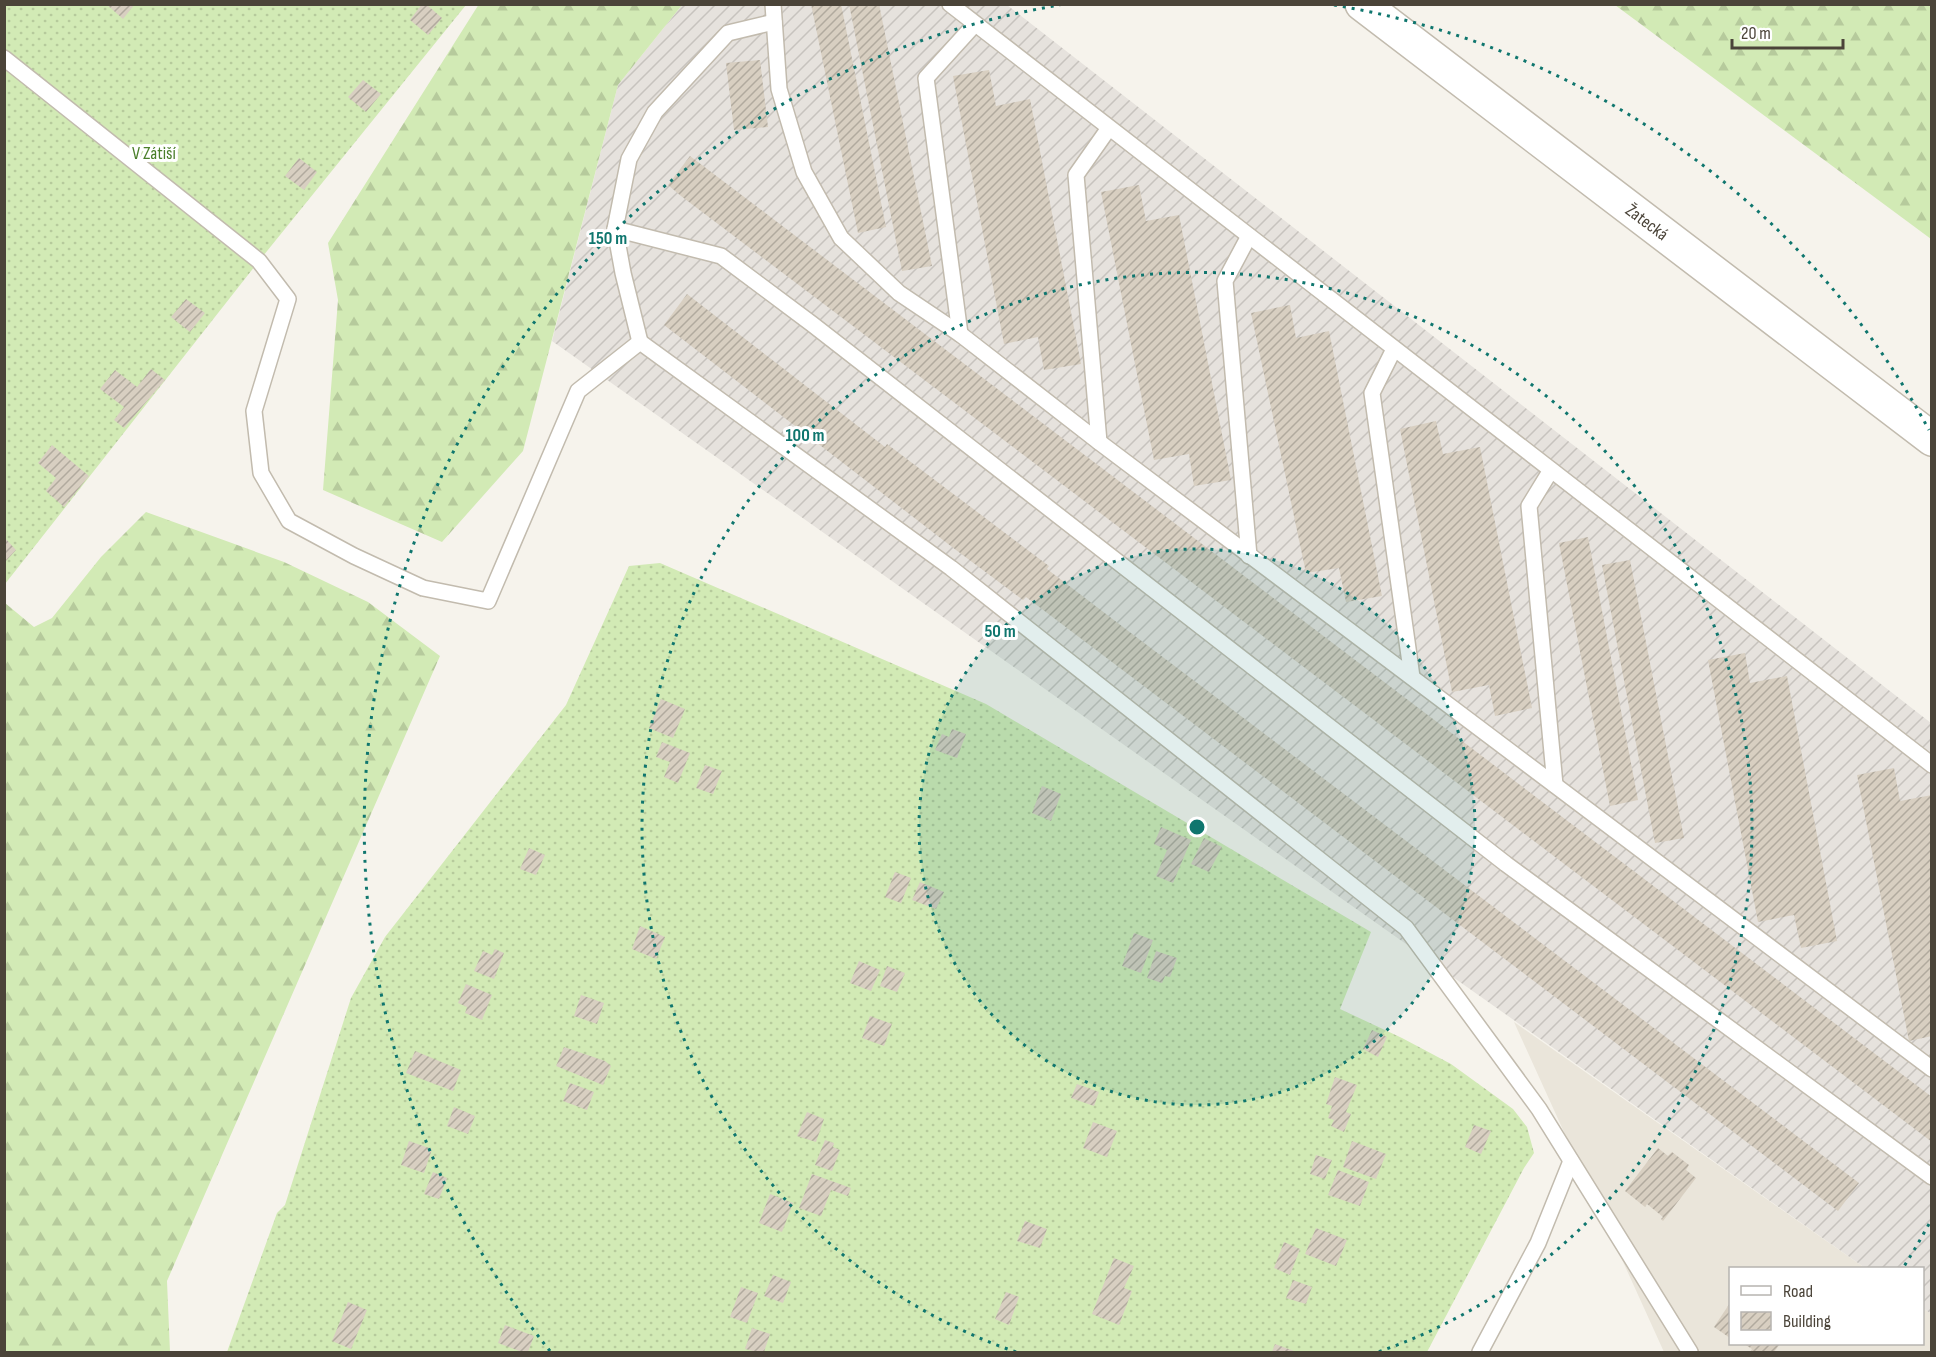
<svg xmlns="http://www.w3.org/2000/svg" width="1936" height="1357" font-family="'Sofia Sans Condensed',sans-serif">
<defs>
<pattern id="industrial-furrows" width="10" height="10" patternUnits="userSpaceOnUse" patternTransform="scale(1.5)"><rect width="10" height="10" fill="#e6e2dd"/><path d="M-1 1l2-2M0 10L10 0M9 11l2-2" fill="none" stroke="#c7c3be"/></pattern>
<pattern id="forest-firs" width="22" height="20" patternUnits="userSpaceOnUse" patternTransform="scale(1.5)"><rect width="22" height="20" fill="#d2eab5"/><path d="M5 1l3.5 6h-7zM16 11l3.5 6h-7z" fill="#b6ca9c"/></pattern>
<pattern id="garden-dots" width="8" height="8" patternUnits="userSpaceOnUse" patternTransform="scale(1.5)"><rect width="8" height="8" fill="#d2eab5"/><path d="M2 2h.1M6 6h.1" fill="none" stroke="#b6ca9c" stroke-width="1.8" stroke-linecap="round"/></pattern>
<pattern id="building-hatch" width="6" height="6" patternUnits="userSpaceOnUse" patternTransform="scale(1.5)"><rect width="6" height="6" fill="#d8cfc1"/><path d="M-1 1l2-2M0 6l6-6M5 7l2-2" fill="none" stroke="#b1aa9e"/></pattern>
</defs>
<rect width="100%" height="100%" fill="#f6f3ec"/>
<polygon fill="#eae5da" points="1514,1022 1865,1268 1730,1268 1730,1344 1922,1344 1923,1308 1931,1314 1931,1352 1664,1352"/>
<polygon fill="url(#industrial-furrows)" points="682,5 1007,5 1931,723 1931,1314 1923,1308 1922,1268 1865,1268 552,341 618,85"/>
<g fill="url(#forest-firs)">
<polygon points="479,4 682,5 618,85 523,451 442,542 323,490 338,300 328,243"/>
<polygon points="1615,5 1931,5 1931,239"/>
<polygon points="146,512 284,562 368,602 440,656 167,1281 170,1352 5,1352 5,603 34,627 52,618 101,557"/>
</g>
<g fill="url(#garden-dots)">
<polygon points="5,5 466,5 259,261 5,584"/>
<polygon points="660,563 986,704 1371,932 1340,1009 1402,1038 1451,1064 1513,1109 1527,1127 1534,1153 1524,1168 1427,1352 227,1352 277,1213 285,1205 351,998 385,937 566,705 629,566"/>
</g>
<g fill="url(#building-hatch)">
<polygon points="106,4 135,4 123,19"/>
<polygon points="422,4 426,4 442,18 428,35 410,20"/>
<polygon points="811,4 841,4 886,227 858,233"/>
<polygon points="849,4 879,4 932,266 902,271"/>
<polygon points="760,60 768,127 734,130 726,63"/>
<polygon points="989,70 996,106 1030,99 1081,364 1044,370 1038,337 1004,344 953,76"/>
<polygon points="363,80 381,94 366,112 348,97"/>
<polygon points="690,156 1932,1097 1932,1142 681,196 668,185"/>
<polygon points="299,158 317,172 304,190 285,176"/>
<polygon points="1139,185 1146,221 1179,215 1231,480 1194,486 1189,454 1154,460 1101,192"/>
<polygon points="687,294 885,447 887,444 1049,566 1047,569 1127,630 1859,1183 1838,1211 1026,597 1023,600 956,550 664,325"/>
<polygon points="186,299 205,313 190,332 171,317"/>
<polygon points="1290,305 1296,338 1329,331 1382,596 1346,602 1339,568 1306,573 1251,313"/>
<polygon points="151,369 165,380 124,428 114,420 124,407 100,389 115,370 137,387"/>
<polygon points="1436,421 1443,454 1480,447 1532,708 1495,716 1489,685 1452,692 1400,429"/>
<polygon points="52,445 89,476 64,507 46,491 56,478 38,463"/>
<polygon points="1588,537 1638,800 1610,806 1559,543"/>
<polygon points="5,538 16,550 5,562"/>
<polygon points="1630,560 1684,838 1655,843 1602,565"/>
<polygon points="1745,653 1750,683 1787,676 1837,941 1801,948 1794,915 1758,922 1708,660"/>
<polygon points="661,699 685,709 673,738 649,728"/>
<polygon points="952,729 966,734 957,758 935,750 942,734 949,737"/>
<polygon points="662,742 690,753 678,783 664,777 670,762 656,757"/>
<polygon points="705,765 722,771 713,794 696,788"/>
<polygon points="1894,768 1900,801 1932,795 1932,1036 1909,1041 1857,775"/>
<polygon points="1042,786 1061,794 1051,821 1032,813"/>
<polygon points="1161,827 1191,840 1173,883 1156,876 1167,850 1154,844"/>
<polygon points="1204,838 1222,847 1209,872 1191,864"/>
<polygon points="529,848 545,855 536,875 520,869"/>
<polygon points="895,872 911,878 901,903 885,897"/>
<polygon points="920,882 944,892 936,909 912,900"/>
<polygon points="640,926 665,937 656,959 632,949"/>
<polygon points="1134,933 1153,940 1141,973 1122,966"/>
<polygon points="495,949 504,953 494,979 474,971 483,951 492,955"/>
<polygon points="1156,951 1177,958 1170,977 1165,976 1162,983 1147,978"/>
<polygon points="859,961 880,970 871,991 850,983"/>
<polygon points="887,966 905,973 897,992 880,986"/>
<polygon points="466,984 492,995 482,1020 465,1013 467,1007 458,1003"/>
<polygon points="581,995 604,1003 597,1024 574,1016"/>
<polygon points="870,1016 892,1024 884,1046 862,1038"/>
<polygon points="1372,1030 1387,1037 1378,1057 1363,1049"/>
<polygon points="564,1047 605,1061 611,1066 603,1085 556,1066"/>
<polygon points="415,1051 461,1070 453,1091 406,1073"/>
<polygon points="1335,1077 1357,1085 1346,1112 1351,1114 1344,1132 1331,1126 1334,1120 1328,1118 1332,1106 1326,1104"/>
<polygon points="570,1083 594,1092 587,1110 563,1101"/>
<polygon points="1077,1084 1099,1092 1094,1106 1071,1098"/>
<polygon points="454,1107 475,1116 468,1134 447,1126"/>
<polygon points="807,1112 824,1119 816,1142 797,1136"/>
<polygon points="1093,1122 1117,1131 1107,1157 1083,1148"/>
<polygon points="1474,1125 1491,1131 1481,1154 1465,1147"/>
<polygon points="825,1140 834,1143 833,1147 840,1150 832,1171 815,1165"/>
<polygon points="409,1141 432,1149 424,1173 401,1165"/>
<polygon points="1352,1141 1386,1154 1376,1179 1343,1167"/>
<polygon points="1658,1148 1668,1156 1672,1152 1689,1165 1686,1170 1696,1178 1663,1221 1661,1219 1663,1217 1647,1204 1645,1207 1625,1191"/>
<polygon points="1316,1155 1332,1160 1325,1179 1310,1174"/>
<polygon points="1338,1170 1369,1182 1360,1206 1328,1195"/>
<polygon points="433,1172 447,1178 439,1199 424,1194"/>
<polygon points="812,1174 851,1188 848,1196 831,1190 821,1216 799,1208"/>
<polygon points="770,1194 793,1203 782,1232 759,1223"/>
<polygon points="1025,1221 1047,1229 1040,1248 1017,1241"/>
<polygon points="1316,1228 1347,1240 1336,1266 1305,1254"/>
<polygon points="1284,1242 1300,1249 1290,1275 1274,1268"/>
<polygon points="1114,1258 1134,1266 1124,1288 1132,1291 1119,1325 1092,1314"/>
<polygon points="773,1275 791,1282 783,1303 764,1296"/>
<polygon points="1293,1280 1312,1287 1306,1304 1286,1298"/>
<polygon points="741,1287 758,1293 747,1323 730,1317"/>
<polygon points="1006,1292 1019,1297 1009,1325 995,1319"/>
<polygon points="348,1302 367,1310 351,1349 332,1341"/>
<polygon points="1730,1303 1730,1338 1714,1327"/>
<polygon points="505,1325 534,1336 528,1352 522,1352 498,1343"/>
<polygon points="752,1328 770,1334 764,1352 757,1352 745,1349"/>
<polygon points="1275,1344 1297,1352 1272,1352"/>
<polygon points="1744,1344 1780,1344 1774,1352 1750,1352 1752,1349"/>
</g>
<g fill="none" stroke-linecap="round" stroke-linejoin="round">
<g stroke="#c2bbae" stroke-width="18">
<g id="service">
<polyline points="773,4 779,89 804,172 841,238 899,293 960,334 1099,442 1932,1069"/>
<polyline points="950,4 1932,765"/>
<polyline points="4,58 259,261 288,299 254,411 261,473 289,521 354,556 423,588 488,601 578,391 640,342 951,568 1406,928 1539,1109 1690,1352"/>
<polyline points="615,229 721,256 812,324 1506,864 1932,1177"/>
<polyline points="1249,236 1225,281 1249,556"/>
<polyline points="960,334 926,78 975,24"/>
<polyline points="640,342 623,273 615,229 629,159 655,112 728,33 774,22"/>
<polyline points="1394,349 1372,393 1412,677"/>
<polyline points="1099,442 1076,175 1109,128"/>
<polyline points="1551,470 1529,506 1555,785"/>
<polyline points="1480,1352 1538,1243 1571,1161"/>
</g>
</g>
<g stroke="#c2bbae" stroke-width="36">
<polyline id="tertiary" points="1362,4 1932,439"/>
</g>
<use href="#service" stroke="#fff" stroke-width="15"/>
<use href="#tertiary" stroke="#fff" stroke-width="33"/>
</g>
<circle cx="1197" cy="827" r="278" fill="#0f766e" fill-opacity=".12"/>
<g fill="none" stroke="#0f766e" stroke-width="3" stroke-dasharray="3 6">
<circle cx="1197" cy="827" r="278"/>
<path d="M1016 1352A555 555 0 1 1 1378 1352"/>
<path d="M1929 1224A833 833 0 0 1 1903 1268M550 1351A833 833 0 0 1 1060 5M1334 5A833 833 0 0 1 1929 430"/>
</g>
<g text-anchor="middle" stroke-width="6" stroke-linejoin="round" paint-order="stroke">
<g font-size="18" fill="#4a7f2a" stroke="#fff">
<text x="154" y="159">V Zátiší</text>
</g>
<g font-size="18" fill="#4b4439" stroke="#fff">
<text transform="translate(1647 222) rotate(37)" y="6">Žatecká</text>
</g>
</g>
<circle cx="1197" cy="827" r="9" fill="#0f766e" stroke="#fff" stroke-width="3"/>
<g font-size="18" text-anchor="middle" font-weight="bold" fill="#0f766e" stroke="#fff" stroke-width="6" stroke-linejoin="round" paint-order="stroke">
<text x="608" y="244">150 m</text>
<text x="805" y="441">100 m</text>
<text x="1000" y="637">50 m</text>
</g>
<rect width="1936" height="1357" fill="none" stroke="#4b4439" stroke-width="12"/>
<rect x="1729" y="1267" width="195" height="78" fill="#ffffff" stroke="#b7b4b0" stroke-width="1.5"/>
<rect x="1741" y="1286" width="30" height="9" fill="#ffffff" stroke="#b7b4b0" stroke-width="1.5"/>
<text x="1783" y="1297" font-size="18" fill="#4b4439">Road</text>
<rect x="1741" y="1312" width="30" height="18" fill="url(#building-hatch)" stroke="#b7b4b0" stroke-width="1.5"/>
<text x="1783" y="1327" font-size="18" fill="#4b4439">Building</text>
<path d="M1732 39v9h111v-9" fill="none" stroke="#4b4439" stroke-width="3"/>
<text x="1741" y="39" font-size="18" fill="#4b4439" stroke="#ffffff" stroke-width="4.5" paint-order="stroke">20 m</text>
</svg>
